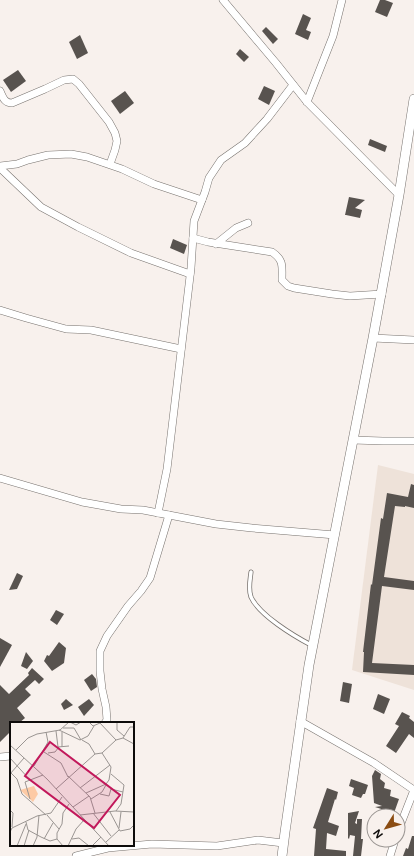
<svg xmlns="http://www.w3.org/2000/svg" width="414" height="856" font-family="'DM Sans',sans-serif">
<rect width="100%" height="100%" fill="#f8f1ed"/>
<polygon fill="#eee2d9" points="378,465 414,474 414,690 352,670"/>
<g fill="#58534f">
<polygon points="380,0 385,0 393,3 387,17 375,12"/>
<polygon points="303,14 311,18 306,30 311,32 308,40 295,34"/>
<polygon points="266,27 278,39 273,44 262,31"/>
<polygon points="80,35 88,53 77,59 69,42"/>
<polygon points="240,49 249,57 244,62 236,54"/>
<polygon points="18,70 26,81 11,92 3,80"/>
<polygon points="264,86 275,91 269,105 258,99"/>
<polygon points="125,91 134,103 120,114 111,101"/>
<polygon points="370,139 387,146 385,152 368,145"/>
<polygon points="349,197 365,200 355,208 362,210 360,218 346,215 345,215"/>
<polygon points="173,239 187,245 184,254 170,248"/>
<polygon points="411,484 414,485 414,508 405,506 405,507 395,506 384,577 414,581 414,590 382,586 372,663 414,665 414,675 363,672 364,652 363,652 371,584 372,585 381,518 383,519 387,493 408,497"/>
<polygon points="17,573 23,576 17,589 9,590"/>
<polygon points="56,610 64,614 57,625 50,620"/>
<polygon points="0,638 12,645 0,667"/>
<polygon points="59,642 66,648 64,663 52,671 44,661 47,655 49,656"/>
<polygon points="26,652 33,661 27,669 21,666"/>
<polygon points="32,668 44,679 39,684 35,680 25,689 31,695 17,708 25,718 19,723 11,723 11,731 0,742 0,685 9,694 29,675 28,673"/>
<polygon points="92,674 96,679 97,687 91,691 84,680"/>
<polygon points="343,682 352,684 349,703 340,701"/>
<polygon points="378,694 390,699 384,714 373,709"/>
<polygon points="66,699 73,705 64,710 61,704"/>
<polygon points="89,699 94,705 84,716 78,707"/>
<polygon points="402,712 410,716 409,718 414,722 414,738 409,734 396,753 386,746 399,726 395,724"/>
<polygon points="375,770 381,774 380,779 385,783 384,788 391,790 390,796 399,799 394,813 375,807 382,806 374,803 372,776"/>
<polygon points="351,779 368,785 365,794 363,794 361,798 352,795 354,788 349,786"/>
<polygon points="327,788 338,792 336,800 335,799 328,822 339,826 336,836 327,833 326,849 346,851 346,856 314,856 316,829 313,828"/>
<polygon points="359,811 355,823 357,824 357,819 362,819 361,839 363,839 361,856 353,856 355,836 350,835 349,839 348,838 348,813"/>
<polygon points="412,836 414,836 414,856 403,856 406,848 408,849"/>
</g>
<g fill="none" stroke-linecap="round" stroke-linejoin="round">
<g stroke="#77726e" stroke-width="5">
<path id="lane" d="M 251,572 C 250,581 248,589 251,597 C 259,615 294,636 311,645"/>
</g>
<g stroke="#77726e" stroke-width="8">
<g id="street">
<polyline points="223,0 276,63 307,102 399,195"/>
<path d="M 0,91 C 3,97 4,103 12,103 L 45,89 L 64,80 L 73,79 L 79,84 L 109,122 L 115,133 L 117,141 L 115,150 L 110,164"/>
<polyline points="307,102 333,36 342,0"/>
<polyline points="0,166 17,164 28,160 48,155 71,154 87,157 122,169 154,184 202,200"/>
<polyline points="0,168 41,207 78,227 131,253 190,274"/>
<path d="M 193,238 L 208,242 L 272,252 C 284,260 282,266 282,280 L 288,286 L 294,288 L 332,294 L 350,296 L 382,294"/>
<polyline points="216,244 236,228 248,223"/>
<polyline points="0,310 26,318 66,329 91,330 181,349"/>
<polyline points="373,338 414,340"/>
<polyline points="353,440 383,441 414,441"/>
<polyline points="0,478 82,502 121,509 143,510 216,524 252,528 335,535"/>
<polyline points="158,513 167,469 191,268 194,221 205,192 209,178 221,160 245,143 267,119 293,85"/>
<polyline points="300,721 374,763 414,790"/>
<polyline points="105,723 107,720 106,707 102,689 100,671 100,651 107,636 128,606 141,591 150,578 169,515"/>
<polyline points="0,757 11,756"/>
<polyline points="398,831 414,790"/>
<polyline points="76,856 108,848 152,844 217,846 258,840 283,843"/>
<polyline points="390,856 395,840"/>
</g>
</g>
<g stroke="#77726e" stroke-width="10">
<polyline id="secondary" points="282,856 285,832 309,665 373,338 399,195 414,99"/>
</g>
<use href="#lane" stroke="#fff" stroke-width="3.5"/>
<use href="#street" stroke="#fff" stroke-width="7"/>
<use href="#secondary" stroke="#fff" stroke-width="9"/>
</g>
<g transform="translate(10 722)">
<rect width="124" height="124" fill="#f8f1ed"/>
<path d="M 24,64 L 28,72 L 23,80 L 10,68 Z" fill="#fdcaa5"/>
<path fill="none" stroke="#9a9592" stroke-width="1" d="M 60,0 L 66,3 L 71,0M 79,0 L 83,4 L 90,1M 89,0 L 106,18M 107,0 L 107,8 L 114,14M 53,6 L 64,6 L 71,18M 49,8 L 70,18 L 78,14 L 84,4M 46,9 L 48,25 L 59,24M 52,10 L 52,25M 113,16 L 124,22M 0,23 L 37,57 L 99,124M 6,28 L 18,16 L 27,12 L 50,8 L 59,0M 34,30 L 51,41 L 58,55M 38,31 L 45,30 L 49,25M 85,32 L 92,31 L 106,18 L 113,16 L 120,5 L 124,5M 0,36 L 20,58M 24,44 L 38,20 L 36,10M 1,51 L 7,57 L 12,72 L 36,93M 0,52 L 14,36M 101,52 L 114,63 L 111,82 L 106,89M 58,54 L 80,75 L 85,91M 70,66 L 100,43M 46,67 L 85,32 L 79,22 L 72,18M 76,71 L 96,62 L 99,58 L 101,45 L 92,31M 90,72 L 99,74 L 101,67 L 113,70M 20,77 L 15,60 L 33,53M 81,77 L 92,70 L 96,63M 63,85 L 79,74M 0,88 L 3,91 L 2,105M 100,90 L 110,109 L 120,107 L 124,103M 83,91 L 101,114M 37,93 L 49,107M 70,93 L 105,89 L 124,90M 16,100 L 18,108 L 31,115 L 40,119 L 47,117M 109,106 L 111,90M 0,110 L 2,106 L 27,94 L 41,91 L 52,75M 34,117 L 43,101M 62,117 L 69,116 L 79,124M 96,120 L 109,108M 7,124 L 16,102M 14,124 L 19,108M 23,124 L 27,115 L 29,93M 53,124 L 47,117 L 47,111 L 52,102 L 53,91 L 59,82M 58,124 L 66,107 L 74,98M 82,124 L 91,115"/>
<path fill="#c2185b" fill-opacity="0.15" stroke="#c2185b" stroke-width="2" d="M 40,20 L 110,73 L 84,106 L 15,54 Z"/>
<rect width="124" height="124" fill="none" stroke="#0d0b0a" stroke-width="2"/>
</g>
<g transform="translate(386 828) rotate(233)"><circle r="19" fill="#f8f1ed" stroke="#9a9592"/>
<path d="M0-3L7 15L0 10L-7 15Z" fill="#8b4c12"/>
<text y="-6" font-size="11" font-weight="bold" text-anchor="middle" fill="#0d0b0a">N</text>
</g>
</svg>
